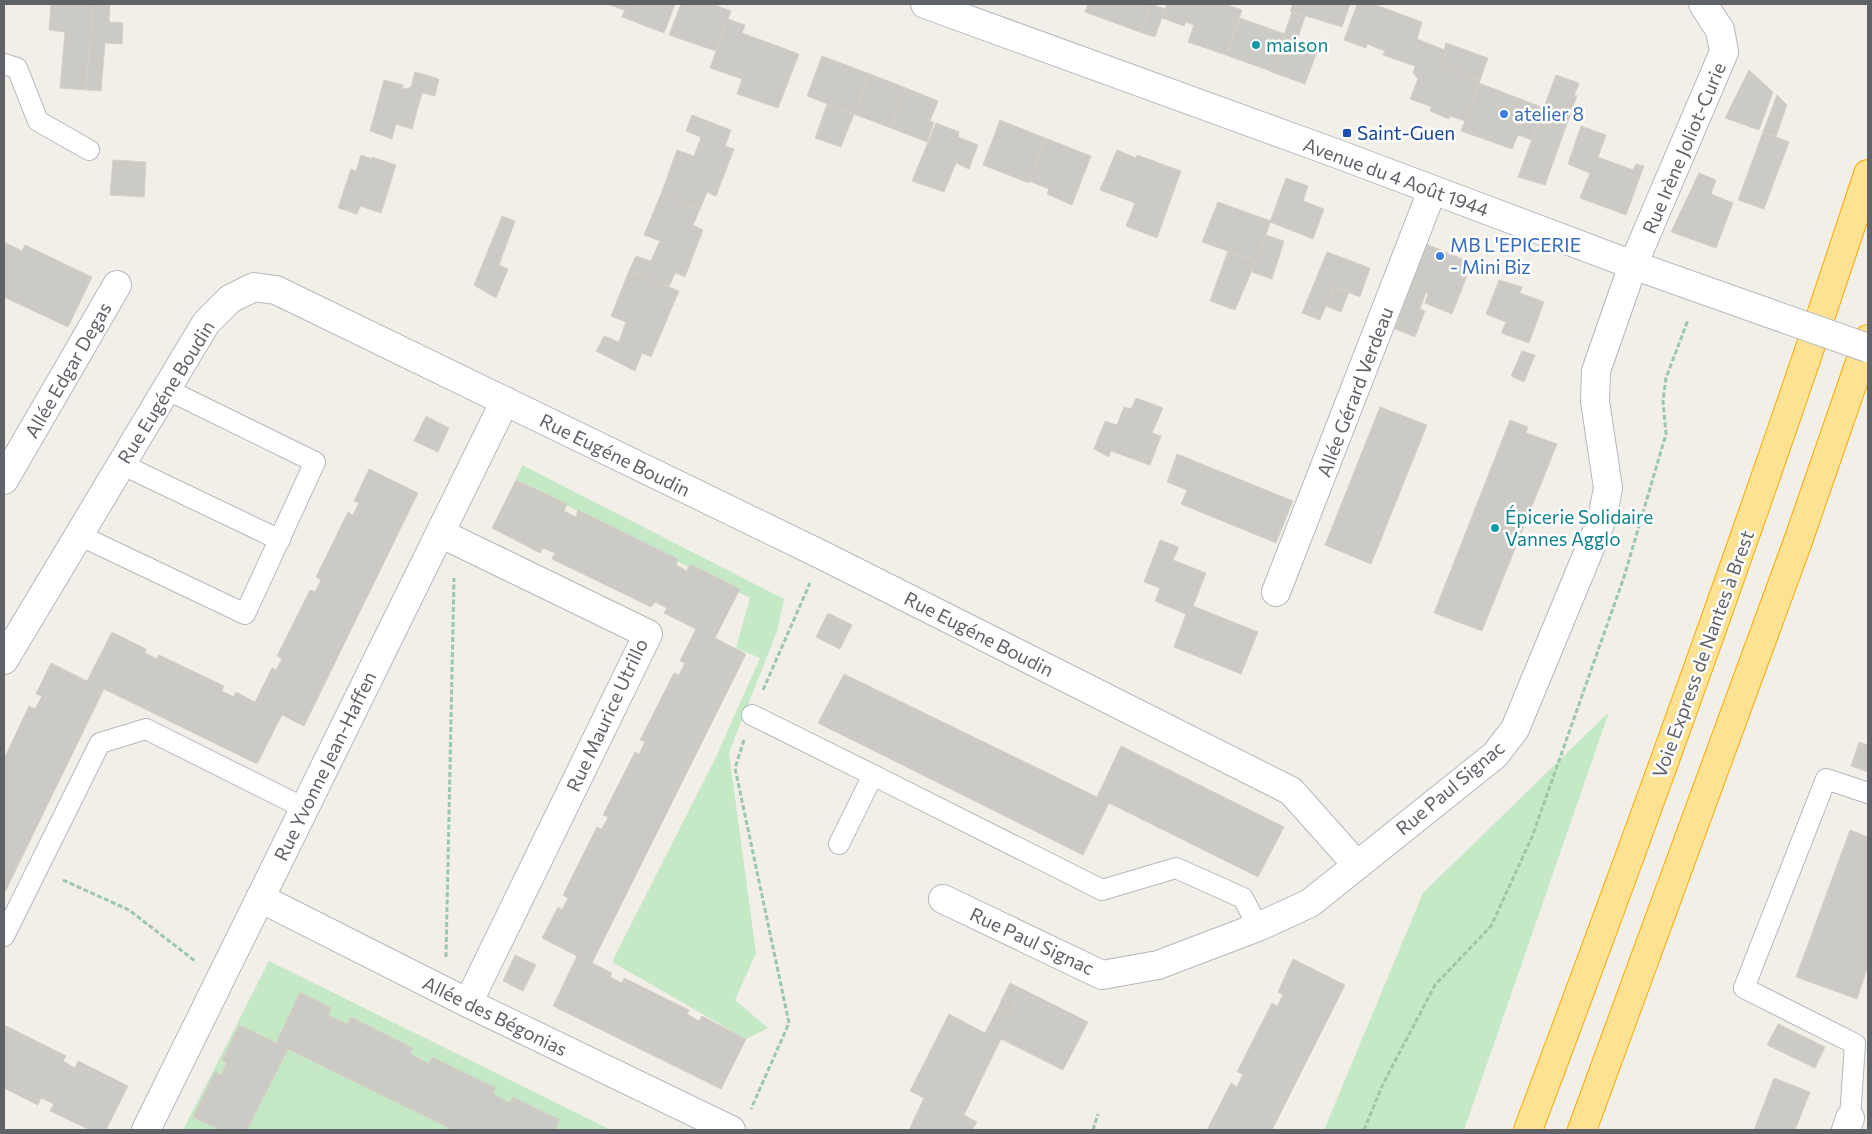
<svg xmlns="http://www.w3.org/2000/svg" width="1872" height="1134" font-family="Commissioner,sans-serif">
<rect width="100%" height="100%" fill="#f1efe8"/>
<g fill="#c5e8c5">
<polygon points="522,465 784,599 777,631 729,753 756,953 735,1000 768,1028 746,1039 612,962 716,757 760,658 736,648 750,598 516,480"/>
<polygon points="1609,712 1464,1130 1324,1130 1423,893"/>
<polygon points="269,961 611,1130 183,1130"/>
</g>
<g fill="#cccac5" stroke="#d6d1c6">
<polygon points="51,4 93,4 86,90 60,88 65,32 49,30"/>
<polygon points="93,4 110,4 109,22 123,23 122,44 105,43 101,91 86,90"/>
<polygon points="607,4 627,4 624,10"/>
<polygon points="627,4 675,4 664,33 622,17"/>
<polygon points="681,4 712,4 731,11 716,51 669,35"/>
<polygon points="1088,4 1151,4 1140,32 1085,12"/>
<polygon points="1151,4 1165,9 1155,37 1140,32"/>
<polygon points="1167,4 1224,4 1242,10 1226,55 1188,42 1194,25 1186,22 1184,26 1162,18"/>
<polygon points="1293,4 1350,4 1342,27 1290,11"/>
<polygon points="1357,4 1373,4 1422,22 1417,39 1447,51 1441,65 1480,80 1465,121 1450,116 1449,119 1430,111 1432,107 1410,99 1418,79 1413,73 1415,66 1383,55 1385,51 1367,44 1366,48 1344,40"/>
<polygon points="1292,12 1305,16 1297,41 1318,49 1305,84 1271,72"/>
<polygon points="1240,18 1285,34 1273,72 1226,55"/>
<polygon points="728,19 745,25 742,33 799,54 778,108 737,94 742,79 710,68"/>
<polygon points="1446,43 1488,58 1480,80 1441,65 1447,51 1444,50"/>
<polygon points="822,56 870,74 854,114 807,96"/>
<polygon points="1749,70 1773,92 1759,130 1725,118"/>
<polygon points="415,72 439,79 435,96 422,93 412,129 396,124 392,139 370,131 384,80 403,85 402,88 406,89 411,87"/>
<polygon points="870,74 906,88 891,128 854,114"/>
<polygon points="1556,75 1579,83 1574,96 1577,96 1545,185 1518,177"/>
<polygon points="1479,83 1544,108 1532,140 1518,135 1512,149 1461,131"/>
<polygon points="906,88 938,101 930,121 934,122 927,142 891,128"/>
<polygon points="1777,95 1787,105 1776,136 1763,132"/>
<polygon points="827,104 854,114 841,147 815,138"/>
<polygon points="692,115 731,130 725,146 734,149 716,196 707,192 700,209 661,194 677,150 694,156 701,137 686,131"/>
<polygon points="1000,120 1045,138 1029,183 983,165"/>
<polygon points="936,123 959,132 958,137 978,145 969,169 956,163 944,192 912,181"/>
<polygon points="1581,126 1606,135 1598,157 1633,170 1636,164 1644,166 1626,215 1580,198 1590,173 1568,164"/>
<polygon points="1763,132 1789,142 1764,209 1738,200"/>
<polygon points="1045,138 1091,156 1072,205 1047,194 1049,189 1029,181"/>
<polygon points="1117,150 1136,158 1137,155 1181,171 1157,238 1126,226 1135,203 1100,190"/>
<polygon points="361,155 372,159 372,157 396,165 381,213 360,206 357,214 338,208 351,169 356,171"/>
<polygon points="113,160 146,162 144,197 110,195"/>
<polygon points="1699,173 1716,180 1711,194 1733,203 1716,248 1671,232"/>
<polygon points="1286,178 1308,186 1303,201 1324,209 1313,239 1270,222"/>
<polygon points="661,194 700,209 693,225 703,230 685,277 675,273 669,287 629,271 636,256 651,261 660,241 644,235"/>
<polygon points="1218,202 1271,221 1256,261 1202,242"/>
<polygon points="502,216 515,221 499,265 508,269 496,298 474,285"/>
<polygon points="1265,235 1284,241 1272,279 1252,272"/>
<polygon points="4,242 22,251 25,245 92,277 68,327 4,297"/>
<polygon points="1426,244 1472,263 1452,314 1425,303 1428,294 1426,292 1420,309 1425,311 1415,337 1395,329"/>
<polygon points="1228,251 1256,261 1235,310 1210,301"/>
<polygon points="1327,252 1370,268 1360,297 1334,287 1320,320 1302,313"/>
<polygon points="629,271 679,291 651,357 642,353 635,371 596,351 604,336 619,342 626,322 611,316"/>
<polygon points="1499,280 1522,287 1520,293 1544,302 1529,343 1501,333 1506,322 1486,314"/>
<polygon points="1334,287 1349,292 1341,312 1326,306"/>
<polygon points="1522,351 1535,355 1524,382 1511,376"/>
<polygon points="1136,398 1163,408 1152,433 1161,436 1150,465 1111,451 1109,457 1094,449 1105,421 1117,425 1124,407 1131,409"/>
<polygon points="1380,407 1427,425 1371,564 1325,545"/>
<polygon points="426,416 449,428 438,452 414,441"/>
<polygon points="1510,420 1528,427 1526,433 1557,444 1482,631 1434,613"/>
<polygon points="1177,454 1293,501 1276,543 1181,504 1187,490 1167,482"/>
<polygon points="369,469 418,493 304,726 282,715 257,764 104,689 4,894 4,759 29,706 35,709 42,696 36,694 51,663 87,681 112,632 146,649 145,653 157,659 159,655 224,686 222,691 234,697 236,692 255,702 272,668 276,670 282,659 277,656 310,590 315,592 321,580 316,577 348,512 353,515 359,503 354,501"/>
<polygon points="516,480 567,504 564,511 576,517 578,510 678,559 676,565 687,571 690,564 740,589 715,638 746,654 592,963 612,973 610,977 622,983 624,978 689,1010 687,1014 699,1021 702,1016 746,1039 721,1089 553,1006 577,956 542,938 558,907 562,910 568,898 563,895 597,827 602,829 608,817 603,815 635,752 639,754 645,742 640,740 674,673 679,675 685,663 680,661 696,629 664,613 667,608 655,602 651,607 552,559 555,553 543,548 540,553 492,528"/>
<polygon points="1160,540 1179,547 1173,560 1206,573 1193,606 1258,632 1241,674 1174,647 1186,614 1155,601 1160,588 1144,582"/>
<polygon points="828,613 852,625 840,649 816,637"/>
<polygon points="844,674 1097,797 1121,746 1284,827 1258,877 1109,803 1083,855 818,723"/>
<polygon points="1859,742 1868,745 1868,772 1851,766"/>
<polygon points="1850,830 1868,837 1868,966 1857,999 1796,977"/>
<polygon points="515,955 536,965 523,991 503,981"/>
<polygon points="1293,959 1345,985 1272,1130 1207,1130 1231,1083 1237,1087 1243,1074 1237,1072 1272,1003 1277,1006 1283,995 1278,992"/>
<polygon points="1010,983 1088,1022 1063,1070 1001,1039 964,1115 977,1122 972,1130 909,1130 924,1098 910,1091 949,1014 985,1033 998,1008 1012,1015 1016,1003 1003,997"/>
<polygon points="300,992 331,1008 328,1015 347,1024 351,1017 413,1048 410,1054 429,1064 432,1057 496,1088 493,1094 510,1103 513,1097 560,1120 555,1130 453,1130 288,1049 247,1130 220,1130 193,1117 215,1071 221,1075 227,1063 222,1060 239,1025 276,1043"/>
<polygon points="1003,997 1016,1003 1012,1015 998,1008"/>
<polygon points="1778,1024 1825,1047 1815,1068 1767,1045"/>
<polygon points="4,1025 66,1056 63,1061 75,1068 78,1061 128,1086 106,1130 90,1130 50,1111 54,1104 41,1098 38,1105 4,1088"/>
<polygon points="1774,1078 1810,1092 1795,1130 1754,1130"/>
</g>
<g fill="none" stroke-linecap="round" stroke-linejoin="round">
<g stroke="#b5b8bc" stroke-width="22">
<g id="lane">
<polyline points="4,64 17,68 38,121 89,150"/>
<polyline points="121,464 280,540"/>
<polyline points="79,535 245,614 315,462 166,389"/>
<polyline points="752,715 873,775"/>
<polyline points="839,844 873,775 1102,890 1176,868 1243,898 1258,927"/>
<polyline points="4,936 100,743 146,729 304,808"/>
<polyline points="1850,1118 1855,1044 1744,988 1826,779 1868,793"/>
</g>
</g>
<g stroke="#b5b8bc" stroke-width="30">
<g id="street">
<polyline points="4,480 117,285"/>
<polyline points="440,533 648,634 468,1003"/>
<polyline points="1276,592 1432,191"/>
<polyline points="4,660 206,323 230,299 254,287 276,290 822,555 1291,791 1357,865"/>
<polyline points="260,898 468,1003 731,1130"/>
<polyline points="943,899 1102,975 1158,965 1258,927 1310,903 1495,755 1515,729 1602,519 1608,488 1595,401 1596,371 1633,265 1724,52 1720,30 1703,4"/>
<polyline points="146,1130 505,401"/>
<polyline points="1846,1130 1850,1118"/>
</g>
</g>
<g stroke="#b6babf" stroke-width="30">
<polyline id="secondary" points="925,4 1335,153 1633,265 1763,311"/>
</g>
<g stroke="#f9ab00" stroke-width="30">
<g id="highway">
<path d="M 1528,1130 C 1647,814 1763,495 1868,174"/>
<polyline points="1582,1130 1797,544 1868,339"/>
</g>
</g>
<g stroke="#9cc7a9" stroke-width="3" stroke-dasharray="5 2.5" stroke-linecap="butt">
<polyline points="763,690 810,583"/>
<polyline points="744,740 735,768 789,1023 751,1109"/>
<polyline points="63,880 129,910 195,961"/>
<polyline points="446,957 454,578"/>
<polyline points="1093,1130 1098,1114"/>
<polyline points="1364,1130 1383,1084 1435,985 1491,926 1532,837 1624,577 1666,434 1663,401 1666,378 1688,320"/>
</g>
<use href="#lane" stroke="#fff" stroke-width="20"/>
<use href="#street" stroke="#fff" stroke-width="28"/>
<use href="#secondary" stroke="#fff" stroke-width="28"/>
<use href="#highway" stroke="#fde293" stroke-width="28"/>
<g stroke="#b6babf" stroke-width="30" stroke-linecap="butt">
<polyline id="secondary-bridge" points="1763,311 1868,348"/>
</g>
<use href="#secondary-bridge" stroke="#fff" stroke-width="28"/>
</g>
<g fill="#0f9aa8" stroke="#fff" stroke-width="2">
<circle cx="1256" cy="45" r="5"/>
<circle cx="1495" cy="528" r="5"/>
</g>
<g fill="#3f7fe0" stroke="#fff" stroke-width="2">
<circle cx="1504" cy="114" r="5"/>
<circle cx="1440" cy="256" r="5"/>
</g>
<rect fill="#1a4fb4" stroke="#fff" stroke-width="2" x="1342" y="128" width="10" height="10" rx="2.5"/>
<g text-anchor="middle" stroke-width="5" stroke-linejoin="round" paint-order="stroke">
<g font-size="19" fill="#0d838f" stroke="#fff" text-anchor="start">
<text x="1266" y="52">maison</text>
<text x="1505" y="524">Épicerie Solidaire<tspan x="1505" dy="22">Vannes Agglo</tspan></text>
</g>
<g font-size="19" fill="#366cbe" stroke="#fff" text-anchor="start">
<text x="1514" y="121">atelier 8</text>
<text x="1450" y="252">MB L'EPICERIE<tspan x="1450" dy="22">- Mini Biz</tspan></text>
</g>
<g font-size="19" fill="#164399" stroke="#fff" text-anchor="start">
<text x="1357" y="140">Saint-Guen</text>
</g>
<g font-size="19" fill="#5f6368" stroke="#fff">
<text transform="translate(1684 148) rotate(-67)" y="7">Rue Irène Joliot-Curie</text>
<text transform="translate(1396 177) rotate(20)" y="7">Avenue du 4 Août 1944</text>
<text transform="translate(68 370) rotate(-60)" y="7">Allée Edgar Degas</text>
<text transform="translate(166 392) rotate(-58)" y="7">Rue Eugéne Boudin</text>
<text transform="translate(1355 392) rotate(-69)" y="7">Allée Gérard Verdeau</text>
<text transform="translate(615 455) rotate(26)" y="7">Rue Eugéne Boudin</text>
<text transform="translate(979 634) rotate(27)" y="7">Rue Eugéne Boudin</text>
<text transform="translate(1703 654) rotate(-70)" y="7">Voie Express de Nantes à Brest</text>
<text transform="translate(607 715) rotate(-65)" y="7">Rue Maurice Utrillo</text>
<text transform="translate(325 766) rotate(-64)" y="7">Rue Yvonne Jean-Haffen</text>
<text transform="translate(1450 788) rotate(-40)" y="7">Rue Paul Signac</text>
<text transform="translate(1032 941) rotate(25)" y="7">Rue Paul Signac</text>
<text transform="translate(495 1016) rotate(26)" y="7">Allée des Bégonias</text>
</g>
</g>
<rect width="1872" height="1134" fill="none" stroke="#5f6368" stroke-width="10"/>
</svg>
